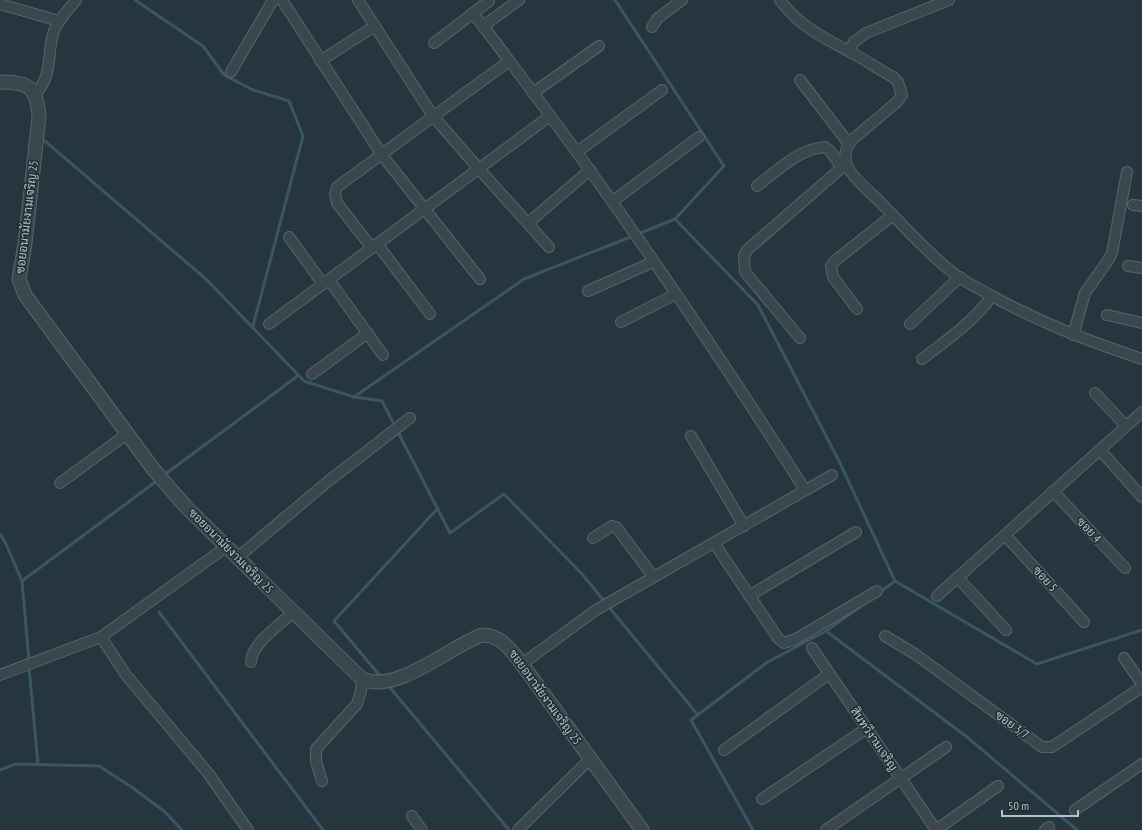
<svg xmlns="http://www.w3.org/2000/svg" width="1142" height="830" font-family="'PT Sans Narrow',Sarabun,sans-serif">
<rect width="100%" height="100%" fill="#26363e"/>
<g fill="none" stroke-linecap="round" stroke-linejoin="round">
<g stroke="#3a5664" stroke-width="3">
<polyline points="135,0 203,46 224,75 253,90 289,101 303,136 253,326"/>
<polyline points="615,0 724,166 675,219 638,234"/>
<polyline points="45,141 207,280 304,381 354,397"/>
<polyline points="675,219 758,305 839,461 895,581 1037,664 1142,630"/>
<polyline points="164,475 299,375"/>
<polyline points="0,534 6,544 22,581 29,661"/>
<polyline points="22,581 158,480"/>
<polyline points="879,593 895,581"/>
<polyline points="605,602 582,574 504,494 450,533 382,401 354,397 524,279 633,236"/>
<polyline points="608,606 698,715"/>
<polyline points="159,612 323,830"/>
<polyline points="826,631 967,737 1077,830"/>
<polyline points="29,667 38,765"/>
<polyline points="381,677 334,621 438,508"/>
<polyline points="387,684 509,830"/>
<polyline points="0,770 16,764 99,766 133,788 165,812 182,830"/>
<polyline points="753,830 691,720 766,663 826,631 860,607"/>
</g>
<g stroke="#58656c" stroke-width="12">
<g id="minor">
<polyline points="282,0 382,155 480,279"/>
<polyline points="358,0 433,116 479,169 549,247"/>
<path d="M 780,0 C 800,27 821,36 850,52 C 864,59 878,69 893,77 L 898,82 L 902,95 L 897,102 L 853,139 C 831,163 861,183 878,200 C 902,224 925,251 952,272 C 964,282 980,289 994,297 C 1043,324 1089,341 1142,359"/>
<polyline points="0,4 59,21"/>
<path d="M 473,13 C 591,166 701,326 805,490"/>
<polyline points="483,26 519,0"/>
<polyline points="652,27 658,18 682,0"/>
<polyline points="434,43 489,1"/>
<polyline points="849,51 854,42 866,33 949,0"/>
<polyline points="320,61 375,26"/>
<polyline points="231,72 273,0"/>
<polyline points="800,80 849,144"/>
<polyline points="533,93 599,46"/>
<path d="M 35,94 C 54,75 46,54 54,31 C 59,19 68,10 76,0"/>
<polyline points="577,152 662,90"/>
<path d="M 757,186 C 777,171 798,149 825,147 L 830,151 L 842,168"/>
<polyline points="613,201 699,137"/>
<polyline points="1133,205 1142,206"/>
<polyline points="528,223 590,170"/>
<polyline points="289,237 323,284"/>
<polyline points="377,244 430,314"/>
<polyline points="372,248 337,203 335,194 337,187 509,61"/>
<polyline points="1128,266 1142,268"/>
<polyline points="329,280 383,355"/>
<polyline points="588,291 653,262"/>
<polyline points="857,309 833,277 831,266 836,260 893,215"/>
<polyline points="1107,315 1142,323"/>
<polyline points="621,322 676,294"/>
<polyline points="269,324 550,116"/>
<polyline points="910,324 960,277"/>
<polyline points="1073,335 1085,293 1109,259 1112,253 1127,172"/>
<polyline points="800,338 745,272 744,256 747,250 846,164"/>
<path d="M 922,359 C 947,340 974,321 992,296"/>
<polyline points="312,374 368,333"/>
<polyline points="1095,393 1126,426"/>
<polyline points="691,436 744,526"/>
<polyline points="1100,450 1142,497"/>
<polyline points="60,483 127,434"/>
<polyline points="1053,491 1125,568"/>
<polyline points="1005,535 1084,622"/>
<polyline points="593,538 612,526 616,527 653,576"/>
<polyline points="714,543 778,638 784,643 796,639 877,591"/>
<polyline points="237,558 326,483 410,418"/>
<polyline points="958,578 1006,630"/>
<polyline points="749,596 856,532"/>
<polyline points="937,596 1142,412"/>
<polyline points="885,636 915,654 1042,747 1052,747 1142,687"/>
<polyline points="101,637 126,675 208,773 248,830"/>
<polyline points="812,648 936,830"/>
<polyline points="1124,658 1142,684"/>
<path d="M 251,662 C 251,644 280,625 292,613"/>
<polyline points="522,664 596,610 832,475"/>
<polyline points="0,675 101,637 226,547"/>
<polyline points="724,750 829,674"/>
<polyline points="322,781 316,761 316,749 357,704 361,691 362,679"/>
<polyline points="762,799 867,728"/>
<polyline points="1075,810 1142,764"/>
<polyline points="412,816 422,830"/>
<polyline points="518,830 590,759"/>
<polyline points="826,830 946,747"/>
<polyline points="936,830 998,786"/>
<polyline points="1045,830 1049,827"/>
</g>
</g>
<g stroke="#58656c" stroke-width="15">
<path id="tertiary" d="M 0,82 C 29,82 37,87 39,117 L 25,244 L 19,279 L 25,295 L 154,470 L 186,507 L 362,679 C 397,694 449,647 482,635 C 501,635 511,650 522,664 L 642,830"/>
</g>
<use href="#minor" stroke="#3a474e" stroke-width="10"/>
<use href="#tertiary" stroke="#3a474e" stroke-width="13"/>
</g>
<g text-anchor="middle" stroke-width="3" stroke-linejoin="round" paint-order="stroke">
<g font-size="12" fill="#b6c2c9" stroke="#1f2c33">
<text transform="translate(27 217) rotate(-83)" y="4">ซอยอนามัยงามเจริญ 25</text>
<text transform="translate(1089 530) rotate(47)" y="4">ซอย 4</text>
<text transform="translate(231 551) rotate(45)" y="4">ซอยอนามัยงามเจริญ 25</text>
<text transform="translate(1045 579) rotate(48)" y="4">ซอย 5</text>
<text transform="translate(545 697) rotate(54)" y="4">ซอยอนามัยงามเจริญ 25</text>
<text transform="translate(1012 725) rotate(36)" y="4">ซอย 3/7</text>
<text transform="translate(874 739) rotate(56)" y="4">สินทวีงามเจริญ</text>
</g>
</g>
<path d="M1002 810v6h76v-6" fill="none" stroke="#b6c2c9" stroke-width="2"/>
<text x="1008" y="810" font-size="12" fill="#b6c2c9" stroke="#1f2c33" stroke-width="3" paint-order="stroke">50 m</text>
</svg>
